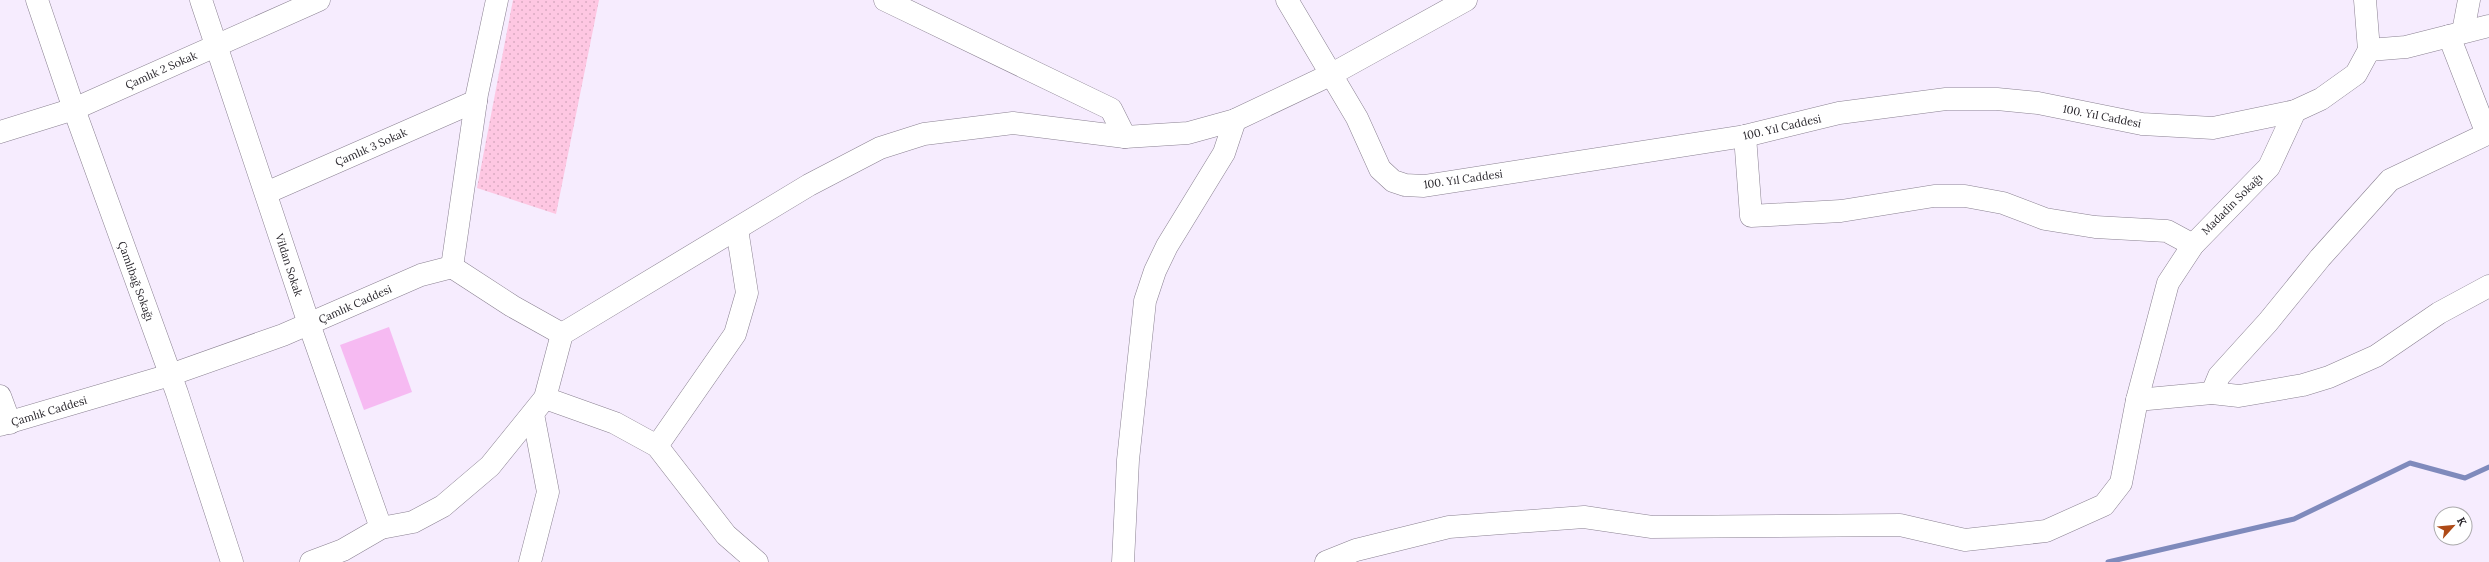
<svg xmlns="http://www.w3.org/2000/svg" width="2489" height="562" font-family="Lora,serif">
<defs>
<pattern id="grass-dots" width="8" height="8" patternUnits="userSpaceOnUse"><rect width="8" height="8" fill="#fec7e2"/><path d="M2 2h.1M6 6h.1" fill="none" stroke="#daabc2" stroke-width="1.8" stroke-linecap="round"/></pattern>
</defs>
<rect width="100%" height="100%" fill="#f6ecfe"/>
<polygon fill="url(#grass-dots)" points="513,0 599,0 556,214 477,188"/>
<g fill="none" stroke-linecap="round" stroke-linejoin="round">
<polyline stroke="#7f8abc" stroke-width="5" points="2108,562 2294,519 2410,463 2465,478 2489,467"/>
</g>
<polygon fill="#f6baf2" points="389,327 412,392 364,410 340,345"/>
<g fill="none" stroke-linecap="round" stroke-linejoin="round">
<g stroke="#8a8191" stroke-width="23">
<g id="minor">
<polyline points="37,0 74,109 177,393 232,562"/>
<polyline points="201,0 309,324 381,528"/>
<polyline points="885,0 1111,109 1125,137"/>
<polyline points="1287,0 1357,118 1380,169 1393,181 1405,185 1424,186 1745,136 1839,113 1946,99 1997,99 2038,103 2142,124 2213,128 2295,111 2321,99 2356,74 2369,50"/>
<polyline points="2365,0 2369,50"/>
<polyline points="2463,32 2469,0"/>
<polyline points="2369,50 2406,47 2489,26"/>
<polyline points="0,132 74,109 319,0"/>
<polyline points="1745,136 1751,216 1841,211 1934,196 1965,196 2003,203 2045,219 2095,227 2167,231 2193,245"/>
<polyline points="266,193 476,101"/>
<polyline points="452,267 477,94 497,0"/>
<polyline points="452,267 512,306 562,334"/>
<polyline points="2212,393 2219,376 2268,322 2320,258 2390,180 2487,134 2449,36"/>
<polyline points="0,396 10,423"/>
<polyline points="545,398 615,423 657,446 726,535 757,562"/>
<polyline points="2137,400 2212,393 2239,396 2303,385 2329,377 2376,356 2439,313 2489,286"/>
<polyline points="0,425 170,375 283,335 421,275 452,267"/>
<polyline points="657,446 735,334 747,293 737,229"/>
<polyline points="311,562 343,550 381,528 413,522 443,506 490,466 545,398 562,334 809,185 880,148 924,134 1013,123 1125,137 1188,133 1235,120 1332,74 1466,0"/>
<polyline points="530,562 548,492 533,414"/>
<polyline points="1123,562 1128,460 1145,301 1155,271 1167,246 1224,153 1235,120"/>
<polyline points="1326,562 1356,550 1449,527 1584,517 1652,527 1900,525 1965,540 2046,531 2104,505 2121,483 2137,400 2168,283 2193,245 2269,167 2295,111"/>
</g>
</g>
<use href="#minor" stroke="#fff" stroke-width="22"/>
</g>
<g text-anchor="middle" stroke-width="3" stroke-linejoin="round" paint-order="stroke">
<g font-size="11" fill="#2a272d" stroke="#fff">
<text transform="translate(161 70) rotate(-24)" y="4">Çamlık 2 Sokak</text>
<text transform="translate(2102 116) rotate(11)" y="4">100. Yıl Caddesi</text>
<text transform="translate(1782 127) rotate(-13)" y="4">100. Yıl Caddesi</text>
<text transform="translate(371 147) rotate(-24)" y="4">Çamlık 3 Sokak</text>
<text transform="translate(1463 179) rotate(-8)" y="4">100. Yıl Caddesi</text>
<text transform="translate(2232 204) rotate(-45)" y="4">Madadin Sokağı</text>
<text transform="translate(289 265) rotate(72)" y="4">Vildan Sokak</text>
<text transform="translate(136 281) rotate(70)" y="4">Çamlıbağ Sokağı</text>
<text transform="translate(355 304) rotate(-24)" y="4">Çamlık Caddesi</text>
<text transform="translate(49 411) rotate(-17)" y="4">Çamlık Caddesi</text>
</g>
</g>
<g transform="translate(2453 526) rotate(63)"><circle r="19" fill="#ffffff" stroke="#aaa9ab"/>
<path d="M0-3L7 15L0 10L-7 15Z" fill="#ae4a17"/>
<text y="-6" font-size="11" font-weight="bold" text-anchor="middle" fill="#2a272d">K</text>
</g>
</svg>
